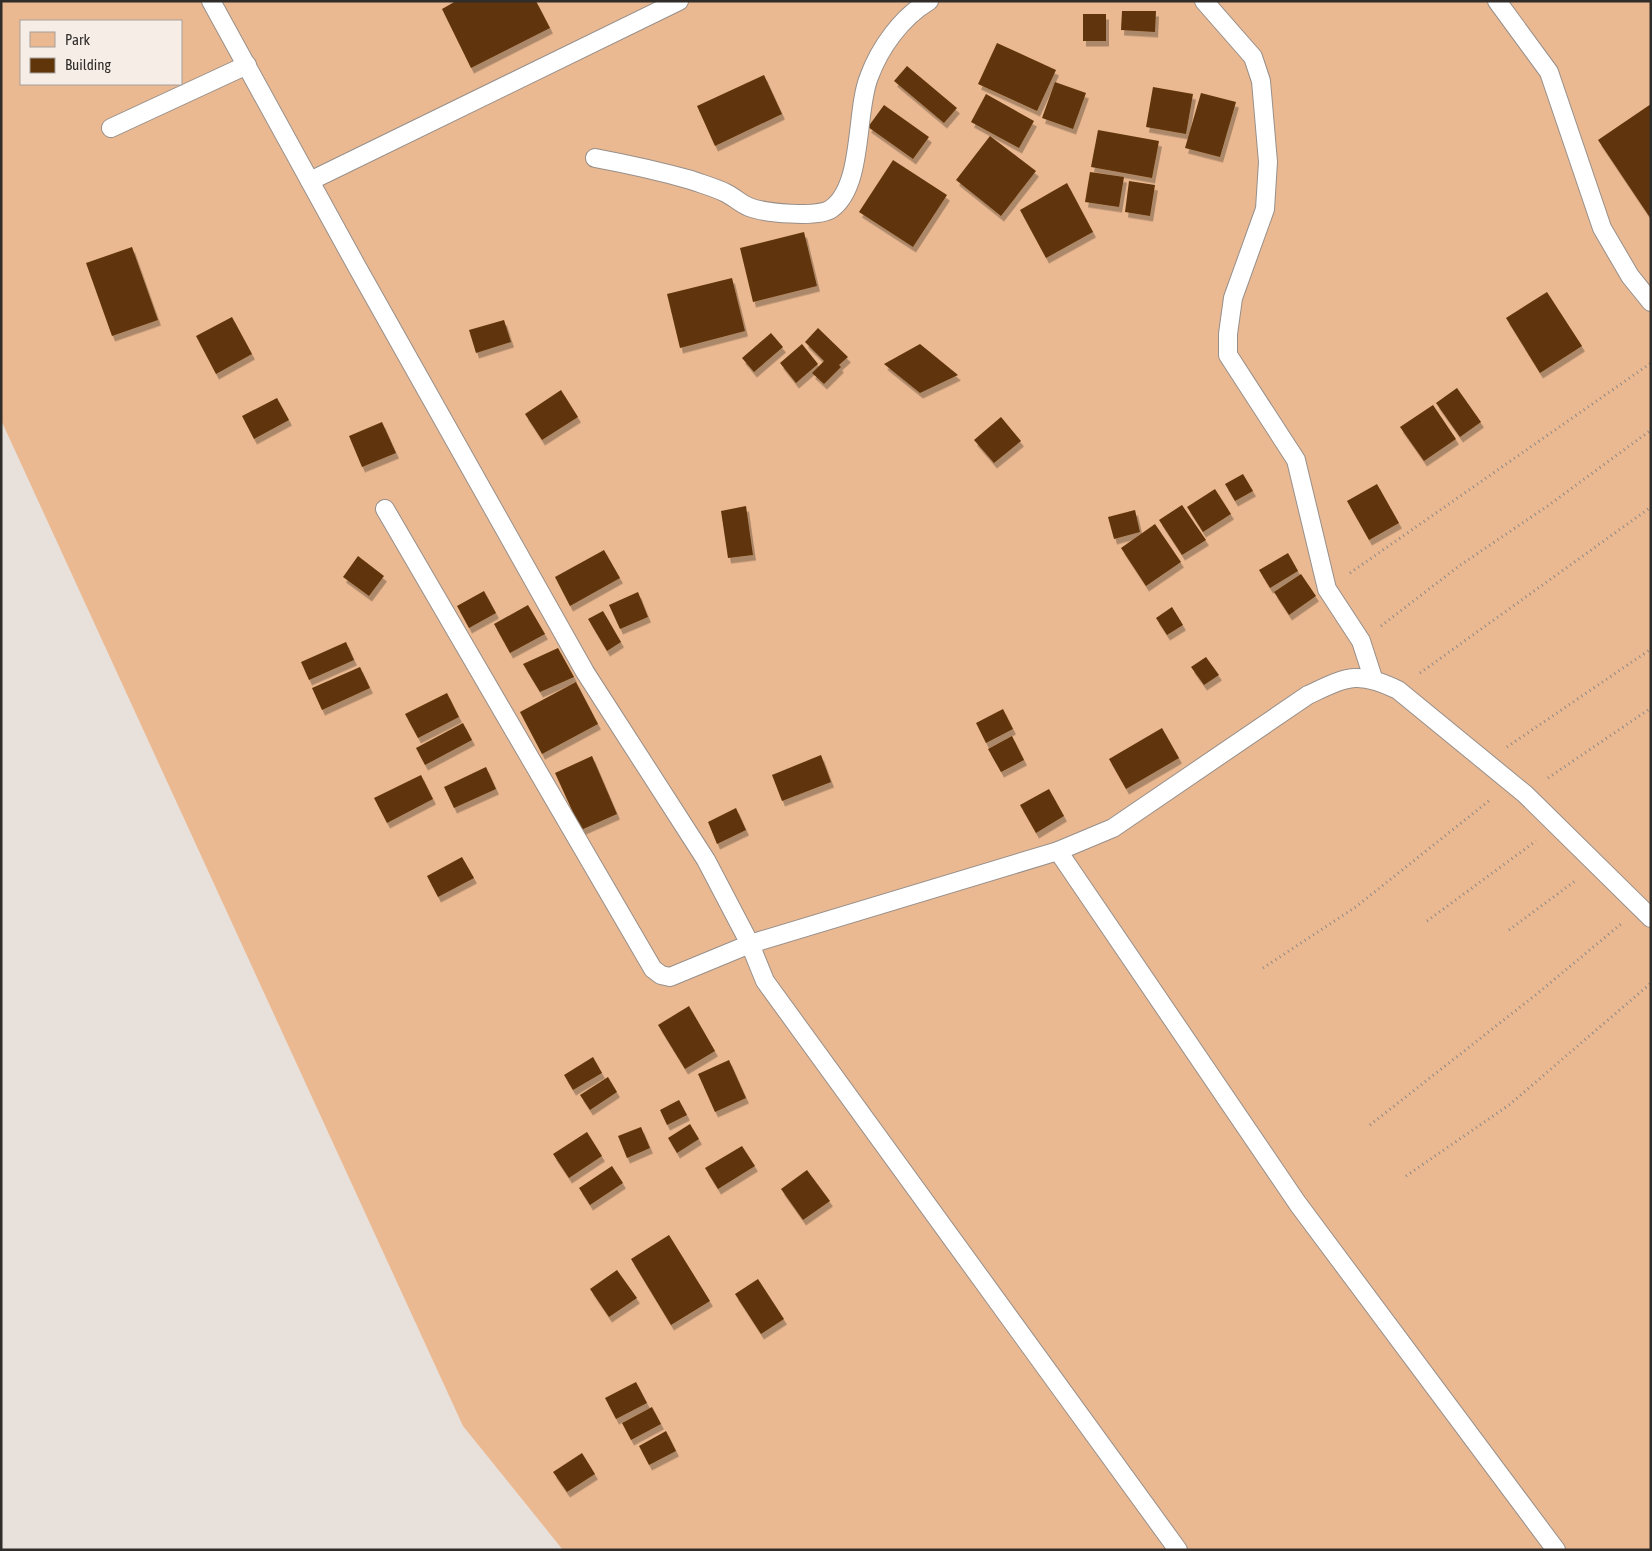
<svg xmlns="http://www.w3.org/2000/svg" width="1652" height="1551" font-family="'Asap Condensed',sans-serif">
<defs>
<filter id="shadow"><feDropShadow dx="3" dy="5.5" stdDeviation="0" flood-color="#0004"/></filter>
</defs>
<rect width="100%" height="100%" fill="#e8e0da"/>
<path fill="#ebb991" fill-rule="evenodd" d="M 1,1 L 1651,1 L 1651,1550 L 563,1550 L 463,1426 L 1,420 ZM 21,21 L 181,21 L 181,84 L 21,84 Z"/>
<g fill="#603509" filter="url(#shadow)">
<polygon points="456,1 536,1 550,28 471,68 442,9"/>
<polygon points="1122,11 1156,11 1155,32 1121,30"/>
<rect x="1083" y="14" width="23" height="27"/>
<polygon points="997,43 1056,70 1037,111 978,84"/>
<polygon points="907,66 957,108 944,123 894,81"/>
<polygon points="764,75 782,114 715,146 697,106"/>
<polygon points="1055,82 1086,93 1073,129 1042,118"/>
<polygon points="1153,87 1193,94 1186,134 1146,127"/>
<polygon points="1201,93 1236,102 1220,157 1185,148"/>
<polygon points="986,94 1034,121 1019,148 971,122"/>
<polygon points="1651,104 1651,219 1598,140"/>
<polygon points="884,105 929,137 913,159 868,127"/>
<polygon points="1098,130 1159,141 1152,178 1091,167"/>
<polygon points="990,136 1036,171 1001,216 956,180"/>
<polygon points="893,160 947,195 913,247 859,212"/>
<polygon points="1090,172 1124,177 1119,207 1085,202"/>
<polygon points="1129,181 1155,185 1150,216 1125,212"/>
<polygon points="1067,183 1093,232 1046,258 1020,210"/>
<polygon points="804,232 817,286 753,302 740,248"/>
<polygon points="132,247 158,320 112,336 86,263"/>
<polygon points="732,278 745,331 680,348 667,294"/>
<polygon points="1547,292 1582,346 1540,373 1506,318"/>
<polygon points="232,317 252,354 216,374 196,336"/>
<polygon points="504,320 511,342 476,353 469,330"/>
<polygon points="818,328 848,357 839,365 841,367 824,384 812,373 824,361 805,342"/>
<polygon points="771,333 783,347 754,372 742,358"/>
<polygon points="802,344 818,364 796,383 780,363"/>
<polygon points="920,344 958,375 920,393 884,364"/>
<polygon points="1457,388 1481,422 1460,437 1436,403"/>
<polygon points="561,390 578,417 542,440 525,414"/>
<polygon points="277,398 289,420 254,439 242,416"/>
<polygon points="1433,405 1456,439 1424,461 1400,427"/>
<polygon points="1001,417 1021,441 994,463 974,440"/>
<polygon points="382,422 396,453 362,467 349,436"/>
<polygon points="1243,474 1253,491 1235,501 1225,484"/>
<polygon points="1377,484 1399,523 1369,540 1347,501"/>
<polygon points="1215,489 1231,514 1203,532 1187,507"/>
<polygon points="1182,505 1206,540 1182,555 1159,520"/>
<polygon points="746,506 753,555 728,558 721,511"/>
<polygon points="1135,510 1140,532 1114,539 1108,517"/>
<polygon points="1155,524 1181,562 1146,586 1121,548"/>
<polygon points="604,550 620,578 570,606 555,577"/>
<polygon points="1288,553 1298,571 1270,588 1259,570"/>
<polygon points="358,556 384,576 369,596 343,577"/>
<polygon points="1301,574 1316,596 1289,615 1274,592"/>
<polygon points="484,591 496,613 469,628 457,606"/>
<polygon points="638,592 648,617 620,629 609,605"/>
<polygon points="528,605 545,634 510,653 494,624"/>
<polygon points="1172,607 1183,625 1167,635 1156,618"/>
<polygon points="603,611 621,642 607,651 588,619"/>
<polygon points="346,642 354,660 309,680 301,662"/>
<polygon points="558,648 574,677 540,692 523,664"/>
<polygon points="1206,657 1219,675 1204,685 1191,667"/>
<polygon points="360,667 370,688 322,710 312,688"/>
<polygon points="576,682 598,724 542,754 520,712"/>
<polygon points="447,693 459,717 418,738 405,714"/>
<polygon points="1003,709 1013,729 986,743 976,723"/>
<polygon points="463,723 472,740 425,765 416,748"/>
<polygon points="1162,728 1179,758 1126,789 1109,759"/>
<polygon points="1012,736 1024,760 1001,772 988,749"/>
<polygon points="821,755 831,782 782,801 772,775"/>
<polygon points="592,756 617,814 581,830 555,773"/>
<polygon points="486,767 496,789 454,808 444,787"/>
<polygon points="421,775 433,799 387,823 374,798"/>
<polygon points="1049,789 1064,816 1036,833 1020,805"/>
<polygon points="736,808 746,830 717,844 708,822"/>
<polygon points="462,857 474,878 438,897 427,876"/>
<polygon points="689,1006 715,1051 685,1069 658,1025"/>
<polygon points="593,1057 602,1073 573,1090 564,1075"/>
<polygon points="729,1060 746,1098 715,1112 698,1074"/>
<polygon points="608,1077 617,1092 590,1110 580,1095"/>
<polygon points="679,1100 687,1115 667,1125 660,1110"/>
<polygon points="690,1124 699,1139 677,1153 668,1138"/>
<polygon points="641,1127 650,1148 627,1158 618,1136"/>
<polygon points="587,1132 602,1156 569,1178 553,1154"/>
<polygon points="742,1146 755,1166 718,1189 705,1168"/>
<polygon points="612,1166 623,1183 590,1205 579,1188"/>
<polygon points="807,1170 830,1201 803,1220 781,1189"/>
<polygon points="669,1235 710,1301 671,1325 631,1259"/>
<polygon points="617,1270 637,1298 609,1317 590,1289"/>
<polygon points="758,1279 784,1319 761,1334 735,1294"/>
<polygon points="636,1382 647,1403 616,1419 605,1398"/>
<polygon points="652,1407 661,1424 631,1440 622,1423"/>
<polygon points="666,1431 676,1451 649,1465 639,1446"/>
<polygon points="582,1453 595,1474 567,1492 553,1472"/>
</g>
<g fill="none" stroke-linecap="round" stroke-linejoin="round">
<g stroke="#978f8a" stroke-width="20">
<g id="service">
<polyline points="211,1 356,265 585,672 706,860 750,944 670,977 661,975 653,969 385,509"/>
<polyline points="1204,1 1253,57 1261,81 1268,162 1265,209 1233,298 1228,334 1228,355 1296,460 1327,589 1361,641 1373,678"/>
<polyline points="1497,1 1549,72 1602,228 1630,276 1651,302"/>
<polyline points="111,128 247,65"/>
<path d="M 595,158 C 627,164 659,171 691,180 C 702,184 716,188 726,193 C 734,197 741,204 749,207 C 764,213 818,218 831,209 C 864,186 855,112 869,77 C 880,47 902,17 929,1"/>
<polyline points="310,181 679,1"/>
<polyline points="1058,851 1298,1204 1556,1550"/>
<path d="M 1178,1550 L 765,981 L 750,944 L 1058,851 L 1113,828 L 1308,695 C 1347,677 1357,670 1398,690 L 1525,794 L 1651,918"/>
</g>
</g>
<g stroke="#8e8884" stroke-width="3" stroke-dasharray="1 4" stroke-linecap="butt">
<polyline points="1350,573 1651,363"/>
<polyline points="1381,626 1459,566 1549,505 1651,430"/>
<polyline points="1420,673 1651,507"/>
<polyline points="1507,747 1651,649"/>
<polyline points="1548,778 1651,708"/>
<polyline points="1427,921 1536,841"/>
<polyline points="1509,930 1575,881"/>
<polyline points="1263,968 1357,906 1490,800"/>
<polyline points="1370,1125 1538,993 1621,924"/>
<polyline points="1406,1176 1509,1105 1651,983"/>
</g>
<use href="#service" stroke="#fff" stroke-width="18"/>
</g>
<rect width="1652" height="1551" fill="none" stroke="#2f2c29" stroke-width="5"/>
<rect x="20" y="20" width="162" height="65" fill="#f6ede7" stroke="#a6a09b"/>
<rect x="30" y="32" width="25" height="15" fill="#ebb991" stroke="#a6a09b"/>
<text x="65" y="45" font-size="15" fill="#2f2c29">Park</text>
<rect x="30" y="58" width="25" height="15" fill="#603509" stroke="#a6a09b"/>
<text x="65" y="70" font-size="15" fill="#2f2c29">Building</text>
</svg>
